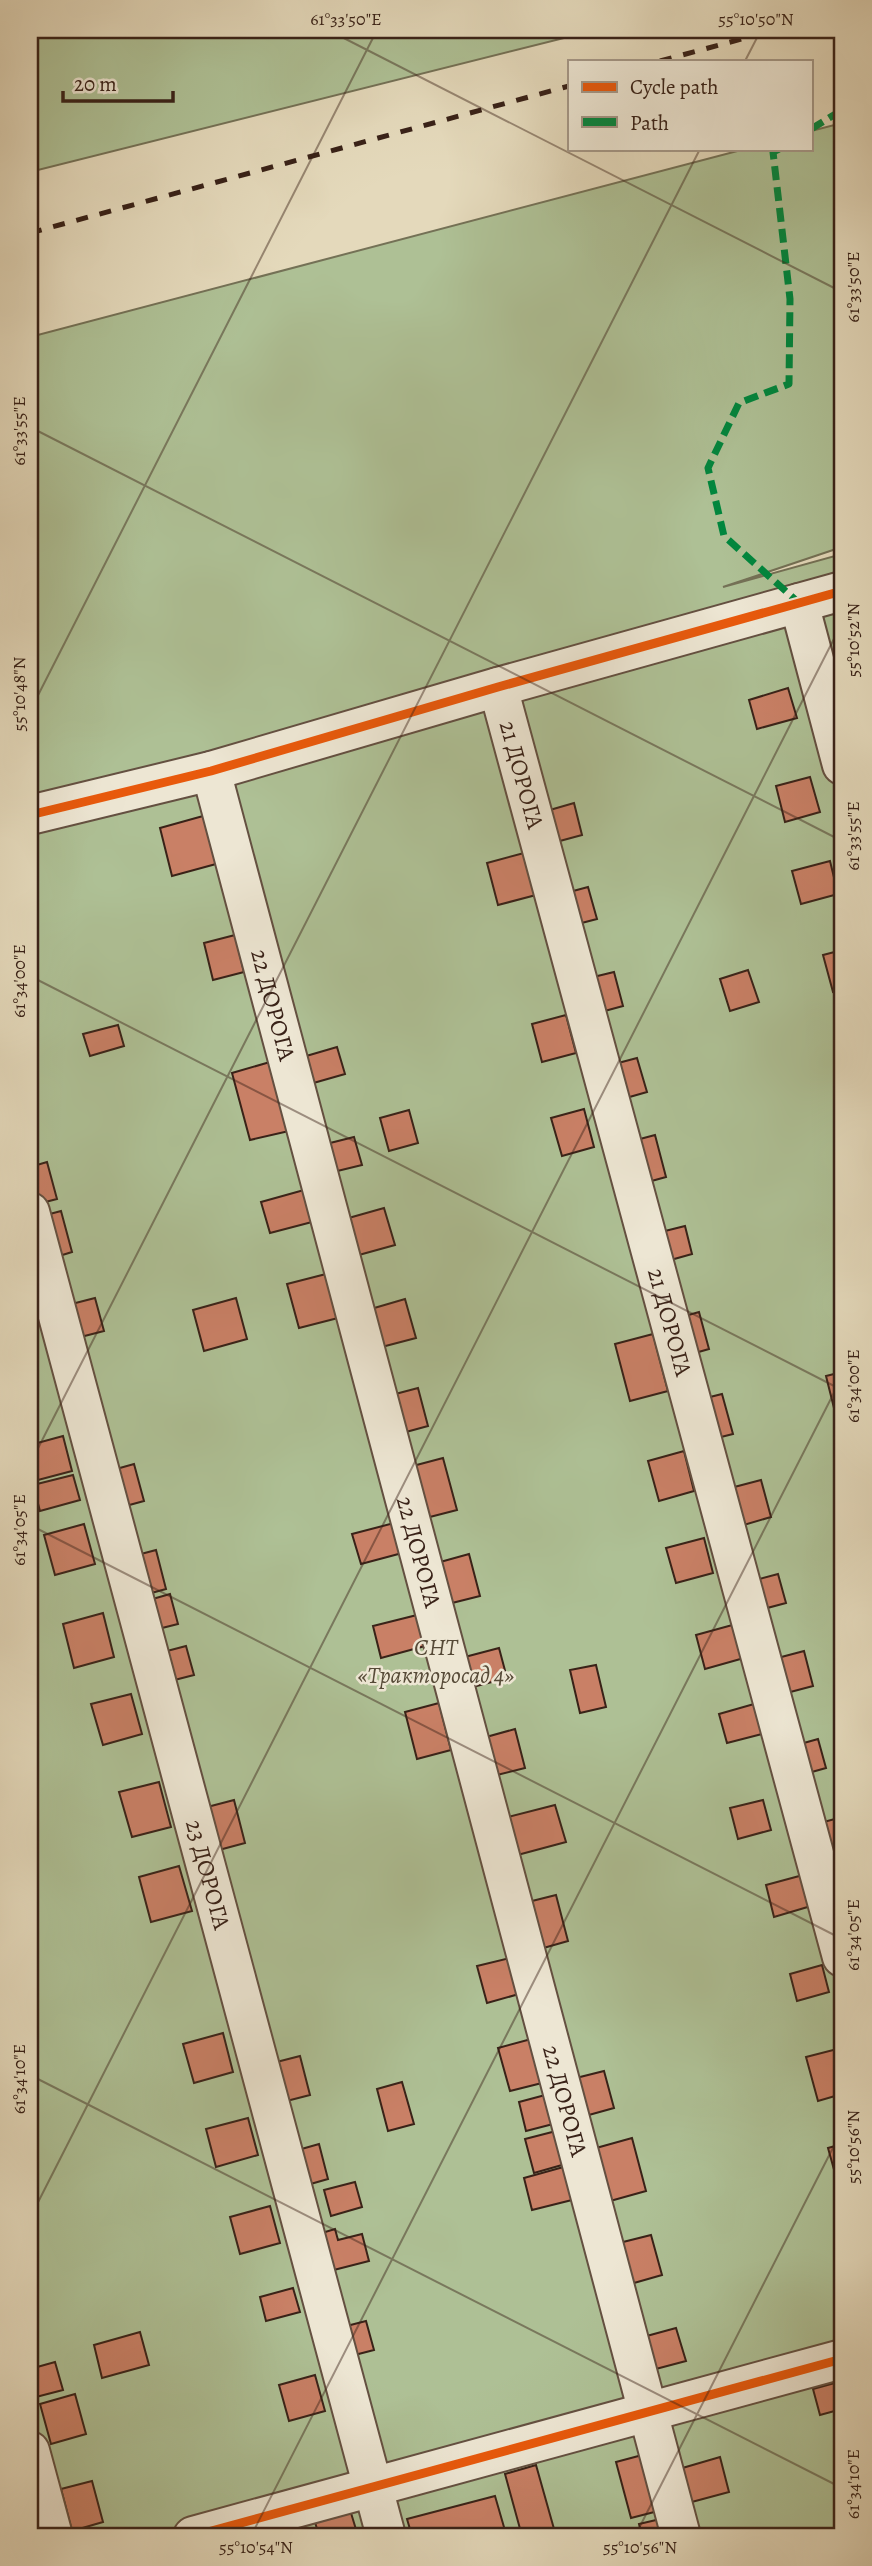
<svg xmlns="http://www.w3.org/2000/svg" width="872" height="2566" font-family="Alegreya,serif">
<rect width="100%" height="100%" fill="#e4d9bb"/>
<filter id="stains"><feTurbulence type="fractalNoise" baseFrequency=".00286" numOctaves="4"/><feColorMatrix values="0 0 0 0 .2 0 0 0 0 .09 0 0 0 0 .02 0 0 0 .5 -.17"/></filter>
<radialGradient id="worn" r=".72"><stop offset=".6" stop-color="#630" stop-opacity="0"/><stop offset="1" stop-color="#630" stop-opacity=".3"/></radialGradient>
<g fill="#aec095" stroke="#747156" stroke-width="2">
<polygon points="30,30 596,30 30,172"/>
<polygon points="842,123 842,547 723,587 842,554 842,2536 30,2536 30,337 745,149 811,149 811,131"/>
</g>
<g fill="#c98066" stroke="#392218" stroke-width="2">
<polygon points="788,688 797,718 757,729 749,700"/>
<polygon points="810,777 820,812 785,822 776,786"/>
<polygon points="574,803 582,835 545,845 536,814"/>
<polygon points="203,816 216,864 172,876 160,828"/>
<polygon points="524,853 536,895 498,905 487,863"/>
<polygon points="830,861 838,894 801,904 792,871"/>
<polygon points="588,887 597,919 570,926 562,894"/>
<polygon points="235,935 244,972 213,980 204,943"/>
<polygon points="842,950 842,989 833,992 823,955"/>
<polygon points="748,970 759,1002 730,1011 720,979"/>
<polygon points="614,972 623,1006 590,1015 581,980"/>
<polygon points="566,1015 576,1053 542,1062 532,1024"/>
<polygon points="118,1025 124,1046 90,1056 83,1034"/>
<polygon points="337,1047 345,1074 303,1086 296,1059"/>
<polygon points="637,1058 647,1092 612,1102 603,1067"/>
<polygon points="270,1062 289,1131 250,1140 232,1073"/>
<polygon points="584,1109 594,1147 562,1156 551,1118"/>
<polygon points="409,1110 418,1143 389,1151 380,1118"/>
<polygon points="655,1135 666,1177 637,1185 625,1143"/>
<polygon points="354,1137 362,1165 325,1174 318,1146"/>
<polygon points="47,1162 57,1199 30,1206 30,1167"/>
<polygon points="304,1190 312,1222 270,1233 261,1202"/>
<polygon points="384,1208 395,1245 348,1258 338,1221"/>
<polygon points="61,1211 72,1252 43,1261 31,1219"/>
<polygon points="685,1226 692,1254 660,1263 653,1234"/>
<polygon points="326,1274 338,1318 299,1328 287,1284"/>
<polygon points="95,1298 104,1331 65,1341 56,1308"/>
<polygon points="236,1298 247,1339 204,1351 193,1310"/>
<polygon points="405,1299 416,1338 374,1349 364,1311"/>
<polygon points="699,1312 709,1349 681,1357 671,1320"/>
<polygon points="653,1334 668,1391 630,1401 615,1344"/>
<polygon points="842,1372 842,1406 834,1408 826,1376"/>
<polygon points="418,1388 428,1426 395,1435 384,1397"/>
<polygon points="722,1394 733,1434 705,1441 694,1401"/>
<polygon points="63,1436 72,1471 38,1480 30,1445"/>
<polygon points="684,1451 694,1491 659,1501 648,1461"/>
<polygon points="443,1458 457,1510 422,1519 409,1467"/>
<polygon points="134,1464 144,1501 111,1510 102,1473"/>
<polygon points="73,1475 80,1500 40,1511 33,1485"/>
<polygon points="761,1480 771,1517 730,1529 719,1491"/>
<polygon points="398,1522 406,1552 361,1564 352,1534"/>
<polygon points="84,1524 95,1564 55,1575 44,1535"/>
<polygon points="704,1538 713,1573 676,1583 666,1548"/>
<polygon points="156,1550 166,1589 133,1598 122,1559"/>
<polygon points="469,1554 480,1596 444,1605 433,1564"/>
<polygon points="778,1574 786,1603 756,1611 748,1582"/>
<polygon points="170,1594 178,1624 150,1631 142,1602"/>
<polygon points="103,1613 114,1657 74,1668 63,1624"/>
<polygon points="417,1615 425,1646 381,1658 373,1626"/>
<polygon points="736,1624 744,1658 705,1669 696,1635"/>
<polygon points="186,1646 194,1675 155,1685 148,1656"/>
<polygon points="499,1648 507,1678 469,1688 461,1658"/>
<polygon points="804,1651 813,1686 779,1695 770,1660"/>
<polygon points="596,1665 606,1707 580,1713 570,1670"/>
<polygon points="131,1694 142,1734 103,1745 91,1704"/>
<polygon points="439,1703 451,1750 417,1759 405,1712"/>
<polygon points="754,1704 762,1734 727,1743 719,1714"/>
<polygon points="515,1729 525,1768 489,1777 479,1739"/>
<polygon points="818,1739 826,1768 794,1777 786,1748"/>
<polygon points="159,1782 171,1827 132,1837 119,1792"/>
<polygon points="234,1800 245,1843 204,1854 192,1811"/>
<polygon points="763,1800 771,1830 738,1839 730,1808"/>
<polygon points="555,1805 566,1842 510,1857 500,1819"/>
<polygon points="842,1817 842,1858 819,1864 809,1826"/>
<polygon points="179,1866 192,1911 151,1922 139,1877"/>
<polygon points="803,1875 811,1906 774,1917 766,1885"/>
<polygon points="556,1895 568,1941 533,1951 520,1904"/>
<polygon points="510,1958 519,1994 487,2003 477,1966"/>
<polygon points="822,1965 829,1992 797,2001 790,1974"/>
<polygon points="223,2033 233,2072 194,2083 183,2044"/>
<polygon points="535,2038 546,2082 510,2091 498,2048"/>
<polygon points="841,2048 842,2094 818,2101 806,2057"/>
<polygon points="300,2056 310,2095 271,2105 261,2066"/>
<polygon points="604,2071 614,2108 578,2118 568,2080"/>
<polygon points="402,2082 414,2124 388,2131 377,2089"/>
<polygon points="549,2094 557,2123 526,2131 519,2102"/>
<polygon points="248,2118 258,2155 216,2167 206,2129"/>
<polygon points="560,2130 569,2163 534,2173 525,2139"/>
<polygon points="632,2138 646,2191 603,2203 589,2150"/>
<polygon points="319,2144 328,2179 293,2189 284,2154"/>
<polygon points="842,2144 842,2183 838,2184 828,2148"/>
<polygon points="30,2145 36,2169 30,2171"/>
<polygon points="567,2166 576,2199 532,2210 524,2178"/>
<polygon points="355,2182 362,2207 331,2216 324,2190"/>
<polygon points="270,2206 280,2243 240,2254 230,2217"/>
<polygon points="335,2229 338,2240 362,2234 369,2261 322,2273 312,2236"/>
<polygon points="651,2235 662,2275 627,2285 615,2244"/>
<polygon points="293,2288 300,2312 266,2321 260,2297"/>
<polygon points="366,2321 374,2350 343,2358 335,2329"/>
<polygon points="676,2328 686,2361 652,2370 643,2337"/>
<polygon points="140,2332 149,2365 102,2378 94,2345"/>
<polygon points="55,2362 63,2390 36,2397 30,2369"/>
<polygon points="315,2375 325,2411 289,2421 279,2385"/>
<polygon points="842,2381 842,2409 820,2415 813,2389"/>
<polygon points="75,2394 86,2434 51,2444 40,2404"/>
<polygon points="646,2454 662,2510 631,2518 616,2462"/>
<polygon points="720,2457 729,2492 688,2503 679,2469"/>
<polygon points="536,2465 556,2536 522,2536 505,2474"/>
<polygon points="92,2481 103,2522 72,2531 61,2489"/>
<polygon points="495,2496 506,2534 498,2536 412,2536 407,2519"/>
<polygon points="351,2513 358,2536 319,2536 315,2522"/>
<polygon points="669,2517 674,2536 642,2536 639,2524"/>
</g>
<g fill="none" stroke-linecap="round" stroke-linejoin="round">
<g stroke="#645041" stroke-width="42">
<g id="minor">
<polyline points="799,603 842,765"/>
<path id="s1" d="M 498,687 L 842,1957"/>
<path id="s2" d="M 211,771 L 681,2536"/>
<polyline points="30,815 211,771 498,687 842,591"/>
<path id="s3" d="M 30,1212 L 386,2536"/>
<polyline points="30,2451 53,2536"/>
<polyline points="193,2536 842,2359"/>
</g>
</g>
<use href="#minor" stroke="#ede6d3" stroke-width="38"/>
<g stroke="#392218" stroke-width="5" stroke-dasharray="12 12" stroke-linecap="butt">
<polyline points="660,61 775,30"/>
<polyline points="30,233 569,86"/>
</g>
<g stroke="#00873e" stroke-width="7" stroke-dasharray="14 7" stroke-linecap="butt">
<polyline points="811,129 842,110"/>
<polyline points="779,149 773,152 790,299 789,384 739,403 708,468 724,536 799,603"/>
</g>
<g stroke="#ede6d3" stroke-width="13">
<g id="cycleway">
<polyline points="30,815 211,771 498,687 842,591"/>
<polyline points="193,2536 842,2359"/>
</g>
</g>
<use href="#cycleway" stroke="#e8590c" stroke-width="9"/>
</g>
<path fill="none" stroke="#392218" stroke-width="2" stroke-opacity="0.45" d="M 328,30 L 842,292M 745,61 L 761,30M 30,427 L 842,841M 30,711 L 377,30M 30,976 L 842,1390M 30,1464 L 700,149M 30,1525 L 842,1939M 30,2075 L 842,2488M 30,2218 L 842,623M 251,2536 L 842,1377M 635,2536 L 842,2130"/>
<g text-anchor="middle" stroke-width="5" stroke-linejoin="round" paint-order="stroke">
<g font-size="24" fill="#392218" stroke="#ede6d3">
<text dy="8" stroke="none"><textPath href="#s1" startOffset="91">21 ДОРОГА</textPath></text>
<text dy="8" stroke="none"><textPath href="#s2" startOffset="242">22 ДОРОГА</textPath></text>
<text dy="8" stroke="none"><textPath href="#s1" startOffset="658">21 ДОРОГА</textPath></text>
<text dy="8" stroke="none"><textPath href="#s2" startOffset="808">22 ДОРОГА</textPath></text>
<text dy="8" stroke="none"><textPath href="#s3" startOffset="686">23 ДОРОГА</textPath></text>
<text dy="8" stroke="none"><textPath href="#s2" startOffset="1376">22 ДОРОГА</textPath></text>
</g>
<g font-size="24" font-style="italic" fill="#564a37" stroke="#ede6d3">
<text x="436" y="1655">СНТ<tspan x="436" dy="28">«Тракторосад 4»</tspan></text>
</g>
</g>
<rect width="872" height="2566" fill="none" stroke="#e4d9bb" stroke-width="77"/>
<rect x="568" y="60" width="245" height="91" fill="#ede6d3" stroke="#a59888" stroke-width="2"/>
<rect x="582" y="82" width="35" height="10" fill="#e8590c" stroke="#a59888" stroke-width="2"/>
<text x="630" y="94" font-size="21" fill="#392218">Cycle path</text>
<rect x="582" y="117" width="35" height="10" fill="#00873e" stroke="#a59888" stroke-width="2"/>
<text x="630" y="130" font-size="21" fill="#392218">Path</text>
<path d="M63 91v10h110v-10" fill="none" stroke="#392218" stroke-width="3.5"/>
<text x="74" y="91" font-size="21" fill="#392218" stroke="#ede6d3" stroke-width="5" paint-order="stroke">20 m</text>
<rect x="38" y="38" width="796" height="2490" fill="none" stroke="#392218" stroke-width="2.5"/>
<g font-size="18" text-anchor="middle" fill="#392218">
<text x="346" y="25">61°33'50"E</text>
<text x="756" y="25">55°10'50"N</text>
<text transform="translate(853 287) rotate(-90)" y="6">61°33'50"E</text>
<text transform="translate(19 431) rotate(-90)" y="6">61°33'55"E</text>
<text transform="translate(853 640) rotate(-90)" y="6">55°10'52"N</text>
<text transform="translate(19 694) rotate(-90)" y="6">55°10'48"N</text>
<text transform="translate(853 836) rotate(-90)" y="6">61°33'55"E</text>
<text transform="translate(19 981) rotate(-90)" y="6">61°34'00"E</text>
<text transform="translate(853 1386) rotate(-90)" y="6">61°34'00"E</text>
<text transform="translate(19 1530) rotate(-90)" y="6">61°34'05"E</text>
<text transform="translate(853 1935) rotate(-90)" y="6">61°34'05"E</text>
<text transform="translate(19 2079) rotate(-90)" y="6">61°34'10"E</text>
<text transform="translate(853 2147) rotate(-90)" y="6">55°10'56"N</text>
<text transform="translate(853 2484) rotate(-90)" y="6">61°34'10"E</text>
<text x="256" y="2553">55°10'54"N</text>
<text x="640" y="2553">55°10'56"N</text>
</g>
<rect width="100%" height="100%" filter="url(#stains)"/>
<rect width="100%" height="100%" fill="url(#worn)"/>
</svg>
